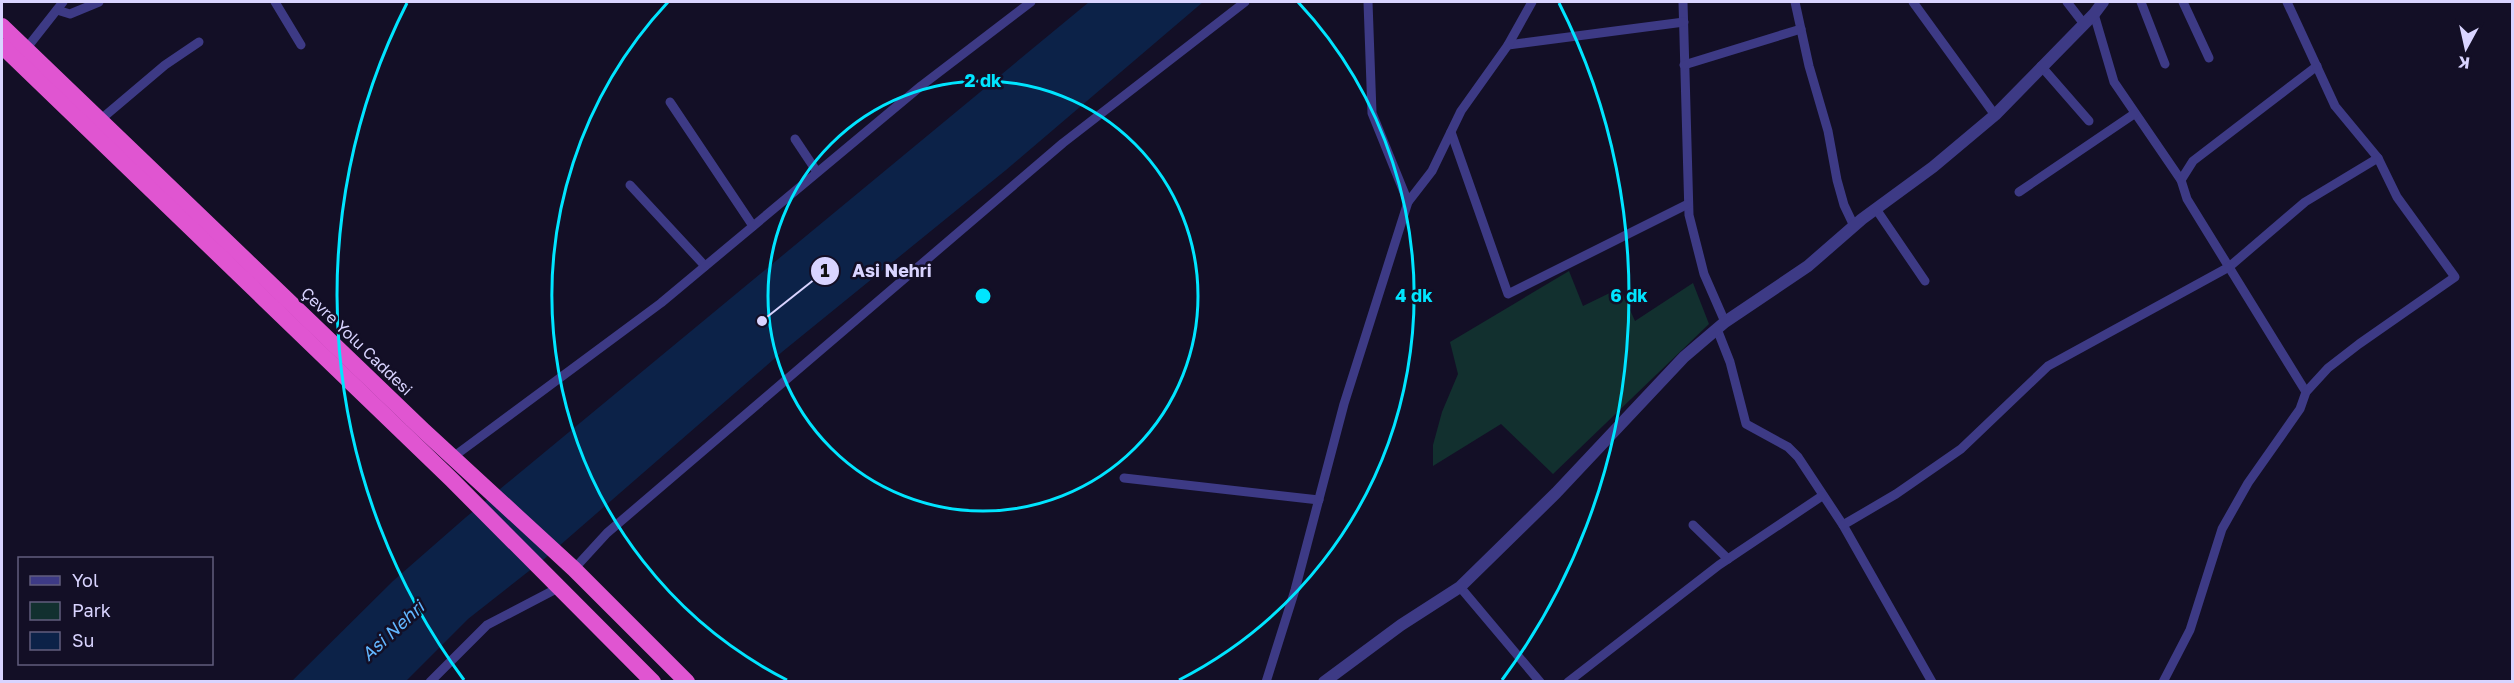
<svg xmlns="http://www.w3.org/2000/svg" width="2514" height="683" font-family="'Golos Text',sans-serif">
<rect width="100%" height="100%" fill="#130f26"/>
<polygon fill="#12302f" points="1569,271 1583,306 1620,288 1635,321 1693,283 1709,324 1553,474 1501,424 1433,466 1433,445 1442,412 1458,374 1450,342"/>
<polygon fill="#0c2248" points="1089,2 1203,2 1006,170 782,352 543,560 468,619 406,681 291,682 393,581 465,518"/>
<g fill="none" stroke-linecap="round" stroke-linejoin="round">
<g stroke="#3d3a85" stroke-width="9">
<polyline points="275,2 301,45"/>
<polyline points="1368,2 1372,113 1408,202"/>
<polyline points="1683,2 1689,215 1704,274 1725,322"/>
<polyline points="1795,2 1809,66 1828,131 1837,180 1844,205 1854,226"/>
<polyline points="1913,2 1995,115"/>
<polyline points="2067,2 2084,24"/>
<polyline points="2141,2 2165,64"/>
<polyline points="2183,2 2209,58"/>
<polyline points="57,10 70,14 99,2"/>
<polyline points="2094,14 2114,82 2181,180"/>
<polyline points="1508,45 1684,22"/>
<polyline points="26,49 63,2"/>
<polyline points="1684,65 1801,29"/>
<polyline points="2041,66 2089,121"/>
<polyline points="670,102 753,226"/>
<polyline points="100,120 165,65 199,42"/>
<polyline points="1451,132 1508,294 1688,204"/>
<polyline points="795,139 817,172"/>
<polyline points="630,185 705,266"/>
<polyline points="2019,192 2134,114"/>
<polyline points="1876,209 1925,281"/>
<polyline points="1717,329 1730,362 1746,424 1788,447 1798,457 1843,525 1932,682"/>
<polyline points="2306,392 2187,199 2181,180 2193,161 2317,66"/>
<polyline points="453,457 661,303 921,86 1031,2"/>
<polyline points="1124,478 1319,500"/>
<polyline points="1693,525 1728,559"/>
<polyline points="1843,525 1896,494 1961,449 2048,366 2229,267 2305,202 2378,158"/>
<polyline points="574,569 607,533 1063,143 1245,2"/>
<polyline points="1460,587 1540,682"/>
<polyline points="430,682 487,625 558,588"/>
<polyline points="1266,682 1295,590 1344,404 1408,202 1432,171 1461,111 1508,45 1532,2"/>
<polyline points="1568,682 1719,565 1822,496"/>
<polyline points="2163,682 2190,630 2222,529 2248,483 2300,409 2306,392 2328,368 2359,344 2455,277 2397,197 2378,158 2335,106 2287,2"/>
</g>
<polyline stroke="#3d3a85" stroke-width="12" points="1324,682 1401,625 1460,587 1556,493 1684,357 1725,322 1808,266 1862,219 1933,167 1995,115 2094,14 2103,2"/>
<g stroke="#e055d1" stroke-width="16">
<polyline points="2,26 423,430 574,569 687,682"/>
<polyline points="2,46 451,479 653,682"/>
</g>
</g>
<g fill="none" stroke="#00e5ff" stroke-width="3">
<circle cx="983" cy="296" r="215"/>
<path d="M787 680A431 431 0 0 1 668 2M1298 2A431 431 0 0 1 1179 680"/>
<path d="M464 680A646 646 0 0 1 407 3M1559 3A646 646 0 0 1 1502 680"/>
</g>
<g text-anchor="middle" stroke-width="5" stroke-linejoin="round" paint-order="stroke">
<g font-size="16" fill="#d9d4ff" stroke="#130f26">
<text transform="translate(357 341) rotate(44)" y="6">Çevre Yolu Caddesi</text>
</g>
<g font-size="18" font-style="italic" fill="#62b6ff" stroke="#130f26">
<text transform="translate(393 631) rotate(-43)" y="6">Asi Nehri</text>
</g>
</g>
<circle cx="983" cy="296" r="9" fill="#00e5ff" stroke="#130f26" stroke-width="3"/>
<g font-size="18" text-anchor="middle" font-weight="bold" fill="#00e5ff" stroke="#130f26" stroke-width="5" stroke-linejoin="round" paint-order="stroke">
<text x="983" y="87">2 dk</text>
<text x="1414" y="302">4 dk</text>
<text x="1629" y="302">6 dk</text>
</g>
<path fill="none" stroke="#d9d4ff" stroke-width="2" d="M762 321L825 271"/>
<g fill="#d9d4ff" stroke="#130f26" stroke-width="2">
<circle cx="762" cy="321" r="6"/>
<circle cx="825" cy="271" r="15"/>
</g>
<g font-size="18" text-anchor="middle" font-weight="bold" fill="#111">
<text x="825" y="277">1</text>
</g>
<g font-size="18" text-anchor="middle" font-weight="bold" fill="#d9d4ff" stroke="#130f26" stroke-width="5" stroke-linejoin="round" paint-order="stroke">
<text x="892" y="277">Asi Nehri</text>
</g>
<rect width="2514" height="683" fill="none" stroke="#d9d4ff" stroke-width="6"/>
<rect x="18" y="557" width="195" height="108" fill="#130f26" stroke="#625e7d" stroke-width="1.5"/>
<rect x="30" y="576" width="30" height="9" fill="#3d3a85" stroke="#625e7d" stroke-width="1.5"/>
<text x="72" y="587" font-size="18" fill="#d9d4ff">Yol</text>
<rect x="30" y="602" width="30" height="18" fill="#12302f" stroke="#625e7d" stroke-width="1.5"/>
<text x="72" y="617" font-size="18" fill="#d9d4ff">Park</text>
<rect x="30" y="632" width="30" height="18" fill="#0c2248" stroke="#625e7d" stroke-width="1.5"/>
<text x="72" y="647" font-size="18" fill="#d9d4ff">Su</text>
<g transform="translate(2466 48) rotate(188)" stroke="#130f26" stroke-width="4.5" paint-order="stroke">
<path d="M0-4.5L10 22L0 15L-10 22Z" fill="#d9d4ff"/>
<text y="-9" font-size="16" font-weight="bold" text-anchor="middle" fill="#d9d4ff">K</text>
</g>
</svg>
